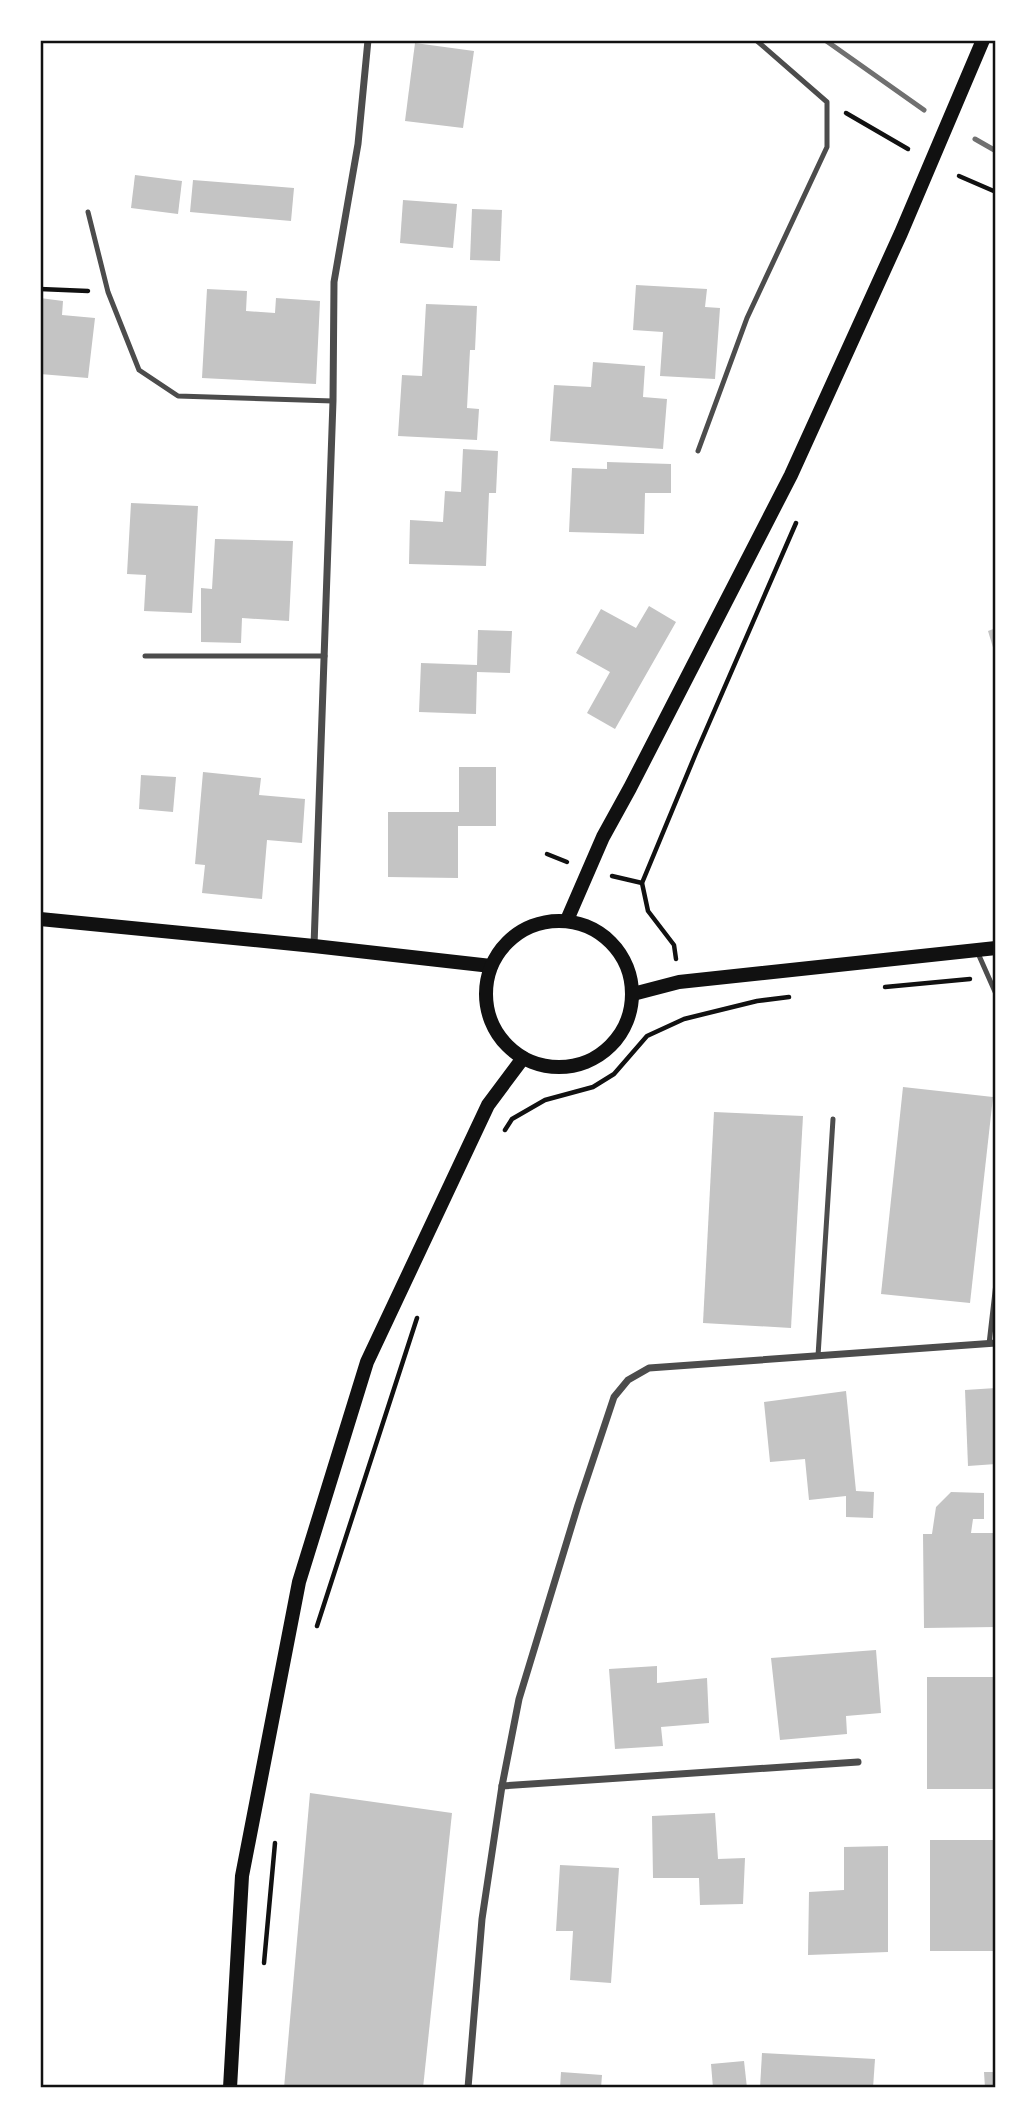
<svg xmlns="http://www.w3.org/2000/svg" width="1036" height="2128" font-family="'Titillium Web',sans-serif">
<rect width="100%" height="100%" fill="#fff"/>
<g fill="#c4c4c4">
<polygon points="415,43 474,51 463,128 405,121"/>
<polygon points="135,175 182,181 178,214 131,208"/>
<polygon points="193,180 294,188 291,221 190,212"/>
<polygon points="403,200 457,204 453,248 400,243"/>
<polygon points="472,209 502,210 500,261 470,260"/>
<polygon points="636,285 707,289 705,307 720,308 715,379 660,376 663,332 633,330"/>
<polygon points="207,289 247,291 246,311 275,313 276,298 320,301 316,384 202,378"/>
<polygon points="40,298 63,301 62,315 95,318 88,378 40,374"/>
<polygon points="426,304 477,306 475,350 470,350 467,408 479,409 477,440 398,436 402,375 422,376"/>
<polygon points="593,362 645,366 643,397 667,399 663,449 550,441 554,385 591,387"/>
<polygon points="463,449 498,451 496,493 489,493 486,566 409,564 410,520 443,522 445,491 461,492"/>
<polygon points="607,462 671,464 671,493 645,493 644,534 569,532 572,468 607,469"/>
<polygon points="131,503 198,506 192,613 144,611 146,575 127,574"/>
<polygon points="215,539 293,541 289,621 242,618 241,643 201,642 201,588 212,589"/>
<polygon points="649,606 676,622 615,729 587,713 610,672 576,653 601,609 636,628"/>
<polygon points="996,628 996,654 995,654 988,631"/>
<polygon points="478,630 512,631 510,673 477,672 476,714 419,712 421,663 477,665"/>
<polygon points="459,767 496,767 496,826 458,826 458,878 388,877 388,812 459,812"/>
<polygon points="203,772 261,778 259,795 305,799 302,843 267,840 262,899 202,893 205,865 195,864"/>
<polygon points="141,775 176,777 173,812 139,809"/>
<polygon points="903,1087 993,1097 970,1303 881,1294"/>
<polygon points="714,1112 803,1116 791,1328 703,1323"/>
<polygon points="996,1388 996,1464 968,1466 965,1390"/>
<polygon points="846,1391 856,1491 874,1492 873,1518 846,1517 846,1496 809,1500 805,1459 770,1462 764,1402"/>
<polygon points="951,1492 984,1493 984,1519 973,1519 971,1533 995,1533 996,1627 924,1628 923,1534 932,1534 936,1507"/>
<polygon points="876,1650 881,1713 846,1716 847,1734 780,1740 771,1658"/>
<polygon points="657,1666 657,1683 707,1678 709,1723 661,1727 663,1746 615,1749 609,1669"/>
<rect x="927" y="1677" width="69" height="112"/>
<polygon points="310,1793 452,1813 423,2088 284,2088"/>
<polygon points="715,1813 718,1859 745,1858 743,1904 700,1905 699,1878 653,1878 652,1816"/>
<rect x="930" y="1840" width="66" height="111"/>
<polygon points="888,1846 888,1952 808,1955 809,1892 844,1890 844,1847"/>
<polygon points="560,1865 619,1868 611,1983 570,1980 573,1931 556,1931"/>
<polygon points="762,2053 875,2059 873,2088 760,2088"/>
<polygon points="744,2061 747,2088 713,2088 711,2064"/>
<polygon points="561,2072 602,2075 601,2088 560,2088"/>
<polygon points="984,2072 996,2072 996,2088 985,2088"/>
</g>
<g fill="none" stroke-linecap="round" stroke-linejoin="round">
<g stroke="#111" stroke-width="4.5">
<polyline points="846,113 908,149"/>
<polyline points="959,176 996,192"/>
<polyline points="40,289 88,291"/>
<polyline points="547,854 567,862"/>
<polyline points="612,876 642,883"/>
<polyline points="676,959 674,945 648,911 642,883 696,753 796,523"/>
<polyline points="885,987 970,979"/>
<polyline points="505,1130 512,1119 545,1100 593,1087 614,1074 647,1036 684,1019 757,1001 789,997"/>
<polyline points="317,1626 417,1318"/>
<polyline points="264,1963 275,1843"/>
</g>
<g stroke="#4c4c4c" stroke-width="5">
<polyline points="88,212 108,292 139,370 178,396 333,401"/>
<polyline points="698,451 747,318 827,147 827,102 756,40"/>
<polyline points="145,656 325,656"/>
<polyline points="977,951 996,994"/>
<polyline points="989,1344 996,1283"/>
<polyline points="818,1356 833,1119"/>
</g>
<g stroke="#4c4c4c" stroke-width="7">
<polyline points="314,946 333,401 334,282 358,144 368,40"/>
<polyline points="502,1786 858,1762"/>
<polyline points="468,2088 482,1919 502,1786 519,1699 578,1505 614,1397 628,1380 649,1368 996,1343"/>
</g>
<g stroke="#111" stroke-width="14">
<polyline points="40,919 314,946 491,966"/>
<polyline points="567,920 603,837 630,788 791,475 901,233 983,40"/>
<circle cx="559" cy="994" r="73"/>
<polyline points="633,994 679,982 996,948"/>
<polyline points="230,2088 242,1876 299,1582 367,1362 488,1105 523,1058"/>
</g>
<g stroke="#707070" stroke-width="5">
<polyline points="825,40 924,110"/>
<polyline points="975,139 996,151"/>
</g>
</g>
<rect width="1036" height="2128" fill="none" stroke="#ffffff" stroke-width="84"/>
<rect x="42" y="42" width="952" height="2044" fill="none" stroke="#111" stroke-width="2.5"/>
</svg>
